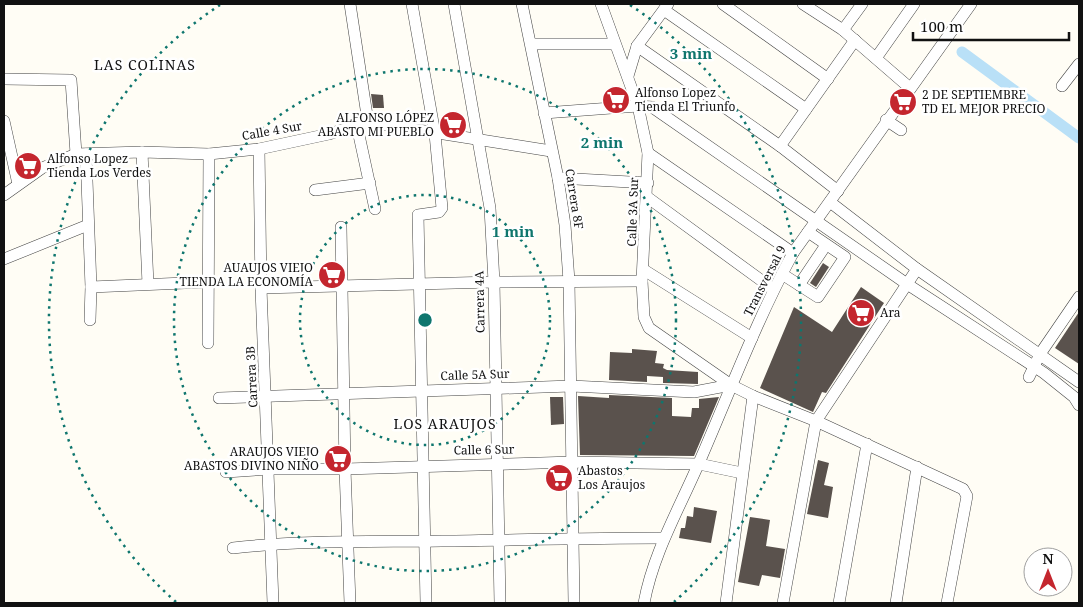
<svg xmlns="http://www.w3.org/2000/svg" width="1083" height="607" font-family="'Noto Serif',serif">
<rect width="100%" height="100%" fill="#fffdf5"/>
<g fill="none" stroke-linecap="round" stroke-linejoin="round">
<polyline stroke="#b9e0f7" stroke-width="11" points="962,52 1079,138"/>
</g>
<g fill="#5a524d">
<polygon points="371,94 383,95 384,108 373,108"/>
<polygon points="823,263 829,267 816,287 810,283"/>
<polygon points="861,287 884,303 826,393 822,392 813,412 760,388 794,307 832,332"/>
<polygon points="1079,312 1079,364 1055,348"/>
<polygon points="632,349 657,351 655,363 664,364 663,368 667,370 698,372 698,384 663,383 663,377 647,376 647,382 609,380 610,352 632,353"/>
<polygon points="609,395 672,398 672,416 691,417 692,408 699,408 699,399 719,397 694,456 580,455 578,396 609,398"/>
<polygon points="550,397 563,397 564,424 551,425"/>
<polygon points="818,460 829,463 824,485 833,487 828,518 807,514"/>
<polygon points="694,507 717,511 711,543 679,538 681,528 685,528 687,516 693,517"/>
<polygon points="750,517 770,520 766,546 785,549 780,578 762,575 759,586 738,582"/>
</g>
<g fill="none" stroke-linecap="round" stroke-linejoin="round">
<g stroke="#444" stroke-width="12">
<g id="minor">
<polyline points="350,4 368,122"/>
<polyline points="412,4 435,134 442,208 439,212 418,215 426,603"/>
<polyline points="454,4 490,208 494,282 500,603"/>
<polyline points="522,4 558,178 565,225 569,281 574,603"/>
<polyline points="601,4 638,106 648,153 642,281 644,317 649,328 731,385 753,396 816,421 963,489 967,496 947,603"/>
<polyline points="723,4 828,79"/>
<polyline points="803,4 843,30 910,88"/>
<polyline points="664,10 806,109"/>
<polyline points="843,30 862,4"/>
<polyline points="531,44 614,44"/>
<polyline points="637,46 780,146 838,191"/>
<polyline points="876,58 914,4"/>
<polyline points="628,76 637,46 668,4"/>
<polyline points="4,79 71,80 76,154"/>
<polyline points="1062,86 1079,64"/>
<polyline points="544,113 638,106 652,107 907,284 1044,373 1074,397 1079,405"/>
<polyline points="886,120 901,130"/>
<polyline points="4,121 18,184"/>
<polyline points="357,126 375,209"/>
<polyline points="780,146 855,40"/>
<polyline points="259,149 261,288 273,603"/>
<polyline points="142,152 148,284"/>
<polyline points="648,153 793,253"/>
<polyline points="86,154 91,287 90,320"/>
<polyline points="558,178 648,183"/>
<polyline points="315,190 370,183"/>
<polyline points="4,195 42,168 76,154 142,152 209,154 259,149 329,134 368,122 551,151"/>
<polyline points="647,197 773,289"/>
<polyline points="830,202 917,269 1079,382"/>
<polyline points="341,227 345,469 350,603"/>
<polyline points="4,259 88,225"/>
<polyline points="644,270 752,338"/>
<polyline points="782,274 818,297 845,257 808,232"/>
<polyline points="799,285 826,245"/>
<polyline points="91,287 208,282"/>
<polyline points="261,288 494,282 642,281"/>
<polyline points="208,343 209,154"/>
<polyline points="1029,377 1040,354 1079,297"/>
<polyline points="219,398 571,386 694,392 731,385"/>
<polyline points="226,472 269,469 345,469 573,462 699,464 742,473"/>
<path d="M 233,548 C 302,540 372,542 442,541 C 516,540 590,538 663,538"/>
<path d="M 644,603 C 653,554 678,511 698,465 C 729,394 756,321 793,253 L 971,4"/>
<polyline points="726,603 753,396"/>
<polyline points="783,603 816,421 917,269"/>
<polyline points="839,603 867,444"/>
<polyline points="896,603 917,467"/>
</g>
</g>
<use href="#minor" stroke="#fff" stroke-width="11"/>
</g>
<g fill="none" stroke="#0f766e" stroke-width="2.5" stroke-dasharray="2.5 5">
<circle cx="425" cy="320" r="125"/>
<circle cx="425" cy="320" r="251"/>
<path d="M176 602A376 376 0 0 1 220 5M630 5A376 376 0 0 1 674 602"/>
</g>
<defs>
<g id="supermarket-disc" transform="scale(1.4375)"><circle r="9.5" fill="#c4262e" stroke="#fff"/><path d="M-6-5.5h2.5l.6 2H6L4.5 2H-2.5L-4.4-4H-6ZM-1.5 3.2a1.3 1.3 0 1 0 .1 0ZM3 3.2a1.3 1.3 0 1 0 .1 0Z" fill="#fff"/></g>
</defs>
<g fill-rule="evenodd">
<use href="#supermarket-disc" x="616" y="100"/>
<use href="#supermarket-disc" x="903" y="102"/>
<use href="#supermarket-disc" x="453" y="125"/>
<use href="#supermarket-disc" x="28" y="166"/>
<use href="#supermarket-disc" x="332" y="275"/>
<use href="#supermarket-disc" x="861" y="313"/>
<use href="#supermarket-disc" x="338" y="459"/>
<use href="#supermarket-disc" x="559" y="478"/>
</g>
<g text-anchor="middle" stroke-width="5" stroke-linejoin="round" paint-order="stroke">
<g font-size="12" fill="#111" stroke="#fff" text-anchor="start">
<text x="635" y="97">Alfonso Lopez<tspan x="635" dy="14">Tienda El Triunfo</tspan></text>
<text x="922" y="99">2 DE SEPTIEMBRE<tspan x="922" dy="14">TD EL MEJOR PRECIO</tspan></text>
<text x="434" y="122" text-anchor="end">ALFONSO LÓPEZ<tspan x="434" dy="14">ABASTO MI PUEBLO</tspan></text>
<text x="47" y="163">Alfonso Lopez<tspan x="47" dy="14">Tienda Los Verdes</tspan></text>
<text x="313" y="272" text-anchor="end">AUAUJOS VIEJO<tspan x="313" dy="14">TIENDA LA ECONOMÍA</tspan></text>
<text x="880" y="317">Ara</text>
<text x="319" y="456" text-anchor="end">ARAUJOS VIEJO<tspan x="319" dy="14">ABASTOS DIVINO NIÑO</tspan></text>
<text x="578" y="475">Abastos<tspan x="578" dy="14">Los Araujos</tspan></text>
</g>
<g font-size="12" fill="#111" stroke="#fff">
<text transform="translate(272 131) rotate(-10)" y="4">Calle 4 Sur</text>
<text transform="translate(574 199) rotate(81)" y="4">Carrera 8F</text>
<text transform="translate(633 212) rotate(-88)" y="4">Calle 3A Sur</text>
<text transform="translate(765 281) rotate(-63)" y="4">Transversal 9</text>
<text transform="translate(480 302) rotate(-91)" y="4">Carrera 4A</text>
<text transform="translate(475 375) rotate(-2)" y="4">Calle 5A Sur</text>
<text transform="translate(252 377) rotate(-93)" y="4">Carrera 3B</text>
<text transform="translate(484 450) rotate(-1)" y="4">Calle 6 Sur</text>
</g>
<g font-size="14" letter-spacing="1" fill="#111" stroke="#fff">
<text x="145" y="70">LAS COLINAS</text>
<text x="445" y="429">LOS ARAUJOS</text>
</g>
</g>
<circle cx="425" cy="320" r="8" fill="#0f766e" stroke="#fff" stroke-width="2.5"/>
<g font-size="15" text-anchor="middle" font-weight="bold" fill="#0f766e" stroke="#fff" stroke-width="5" stroke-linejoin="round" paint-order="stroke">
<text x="691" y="59">3 min</text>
<text x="602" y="148">2 min</text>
<text x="513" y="237">1 min</text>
</g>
<rect width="1083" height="607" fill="none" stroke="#111111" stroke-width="10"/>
<g transform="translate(1048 572)"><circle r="24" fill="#ffffff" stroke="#a0a0a0"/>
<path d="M0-4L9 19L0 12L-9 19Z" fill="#c4262e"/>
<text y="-8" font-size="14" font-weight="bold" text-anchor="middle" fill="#111111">N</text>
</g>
<path d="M913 32v8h156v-8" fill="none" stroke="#111111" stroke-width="2.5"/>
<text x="920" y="32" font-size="15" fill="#111111" stroke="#ffffff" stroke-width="4" paint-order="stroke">100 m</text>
</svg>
